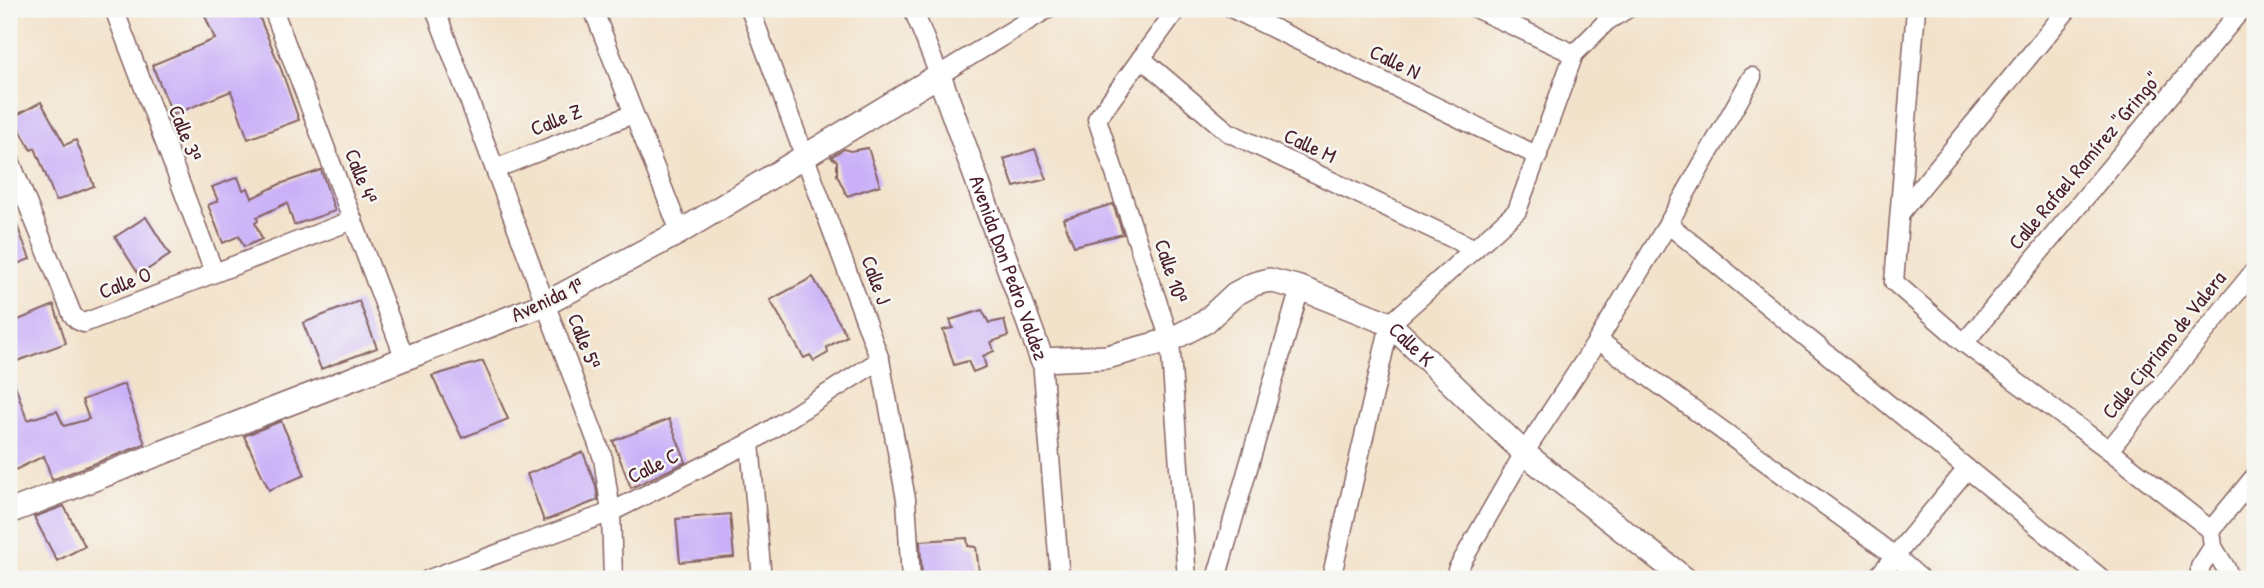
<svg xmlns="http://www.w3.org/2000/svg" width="2264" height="588" font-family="'Patrick Hand',sans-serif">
<rect width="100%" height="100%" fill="#f6f6f2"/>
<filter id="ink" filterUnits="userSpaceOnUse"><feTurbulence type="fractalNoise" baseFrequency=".0143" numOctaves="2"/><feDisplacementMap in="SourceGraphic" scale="14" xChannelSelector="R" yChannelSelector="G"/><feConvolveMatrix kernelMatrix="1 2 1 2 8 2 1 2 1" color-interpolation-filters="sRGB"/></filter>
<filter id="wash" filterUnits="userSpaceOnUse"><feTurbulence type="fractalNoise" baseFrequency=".00686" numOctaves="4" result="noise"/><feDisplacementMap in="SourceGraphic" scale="28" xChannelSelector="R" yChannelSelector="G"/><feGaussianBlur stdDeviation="1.57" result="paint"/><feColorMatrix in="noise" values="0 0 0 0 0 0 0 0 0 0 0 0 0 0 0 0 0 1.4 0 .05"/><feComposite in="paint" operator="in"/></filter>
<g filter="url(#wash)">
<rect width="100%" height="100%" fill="#f3e2ca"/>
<g id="blocks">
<g fill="#cab0f8">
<polygon points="202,9 256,9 281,69 299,120 248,139 231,91 173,115 152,65 215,39"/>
<polygon points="41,102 65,145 76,140 94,186 56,201 35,148 31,150 13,117"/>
<polygon points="868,148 880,185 847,196 837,175 837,161 831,157 844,149 850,151"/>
<polygon points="1035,149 1047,179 1014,187 1004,159"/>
<polygon points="321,170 335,211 294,225 287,203 257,217 258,221 255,223 262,239 244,247 239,236 223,243 208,205 218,201 212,187 238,177 243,190 248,188 252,198 280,184"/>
<polygon points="1113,204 1123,234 1074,246 1063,219"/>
<polygon points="9,205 30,259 9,267"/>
<polygon points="146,217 170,255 139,275 115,237"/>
<polygon points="813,277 847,336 827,347 828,353 814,361 810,355 804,358 770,300"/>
<polygon points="359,301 377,348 321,369 303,323"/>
<polygon points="54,305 66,343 12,363 9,355 9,324"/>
<polygon points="982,310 989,323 1004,320 1008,336 991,342 994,351 983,356 986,367 973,372 968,361 954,365 943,330 953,328 950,320"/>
<polygon points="483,361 508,419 462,438 432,376"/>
<polygon points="9,373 11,373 27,420 57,411 64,426 89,419 82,400 124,384 145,444 52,480 44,456 9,473"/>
<polygon points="669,419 686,462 631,488 613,441"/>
<polygon points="281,421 305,475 269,490 244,436"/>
<polygon points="583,452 596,486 598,500 544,521 527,474"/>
<polygon points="64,506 85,546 57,561 34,517"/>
<polygon points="730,514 734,557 680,562 676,519"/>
<polygon points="967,538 968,546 976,547 980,579 939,579 938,575 922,577 920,541"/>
</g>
</g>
</g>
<g filter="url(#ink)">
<use href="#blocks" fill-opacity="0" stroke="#856363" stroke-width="2"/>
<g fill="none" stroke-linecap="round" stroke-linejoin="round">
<g stroke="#856363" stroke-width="21">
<g id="street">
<polyline points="114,9 214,272"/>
<polyline points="273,9 405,359"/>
<polyline points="435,9 603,458 611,512 613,579"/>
<polyline points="593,9 680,232"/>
<polyline points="750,9 880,360 906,499 911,579"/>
<polyline points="913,9 939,75 1047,9"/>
<polyline points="1177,9 1097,119 1170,340 1187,579"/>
<polyline points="1233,9 1538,156"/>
<polyline points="1477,9 1574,54"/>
<polyline points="1916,9 1894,282 1964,343 2109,450 2211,530 2255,476"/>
<polyline points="1141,58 1228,132 1475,249"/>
<polyline points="9,158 72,314 77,320 84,323 353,220"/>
<polyline points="495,169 633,114"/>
<polyline points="1900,213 2068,9"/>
<polyline points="1668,224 2102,579"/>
<polyline points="1598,340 1668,224 1752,77"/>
<polyline points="1964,343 2242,9"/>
<polyline points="1042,360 1060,579"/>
<polyline points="750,443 762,579"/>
<polyline points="2109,450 2255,270"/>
<polyline points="2211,530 2213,547 2227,570 2227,579"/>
<polyline points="429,579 611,512 750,443 880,360"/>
<polyline points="1216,579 1300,288"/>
<polyline points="1331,579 1390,324 1517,211 1574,54 1607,21 1627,9"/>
<polyline points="1455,579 1457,570 1524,453 1598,340 1895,556 1921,579"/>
<polyline points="1876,579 1967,469"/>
<polyline points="2200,579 2200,567 2213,547"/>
</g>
</g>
<g stroke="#856363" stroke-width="26">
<g id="secondary">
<path id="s1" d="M 9,512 L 545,304 L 680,232 L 939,75 L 1042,360 L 1107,357 L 1170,340 L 1205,322 L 1235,294 L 1254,284 L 1269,280 L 1300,288 L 1390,324 L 1524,453 L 1685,579"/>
</g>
</g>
<use href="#street" stroke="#fff" stroke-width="18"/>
<use href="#secondary" stroke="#fff" stroke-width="23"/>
</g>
</g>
<g text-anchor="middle" stroke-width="5" stroke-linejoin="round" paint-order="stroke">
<g font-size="21" fill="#4a1f2b" stroke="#f6f6f2">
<text transform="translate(1395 62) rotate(26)" y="7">Calle N</text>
<text transform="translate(556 120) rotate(-22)" y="7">Calle Z</text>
<text transform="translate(185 133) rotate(69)" y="7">Calle 3ª</text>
<text transform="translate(1310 146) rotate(25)" y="7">Calle M</text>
<text transform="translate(2085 161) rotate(-50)" y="7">Calle Rafael Ramírez "Gringo"</text>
<text transform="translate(361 176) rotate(69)" y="7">Calle 4ª</text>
<text dy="7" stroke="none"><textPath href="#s1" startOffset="1236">Avenida Don Pedro Valdez</textPath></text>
<text transform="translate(1171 271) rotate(72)" y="7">Calle 10ª</text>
<text transform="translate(876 280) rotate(70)" y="7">Calle J</text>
<text transform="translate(125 283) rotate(-21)" y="7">Calle O</text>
<text transform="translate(547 300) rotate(-25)" y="7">Avenida 1ª</text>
<text transform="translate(584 341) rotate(69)" y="7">Calle 5ª</text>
<text dy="7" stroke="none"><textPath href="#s1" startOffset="1740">Calle K</textPath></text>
<text transform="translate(2164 345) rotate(-51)" y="7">Calle Cipriano de Valera</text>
<text transform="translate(653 466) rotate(-26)" y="7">Calle C</text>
</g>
</g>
<rect width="2264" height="588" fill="none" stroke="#f6f6f2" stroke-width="35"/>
</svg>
